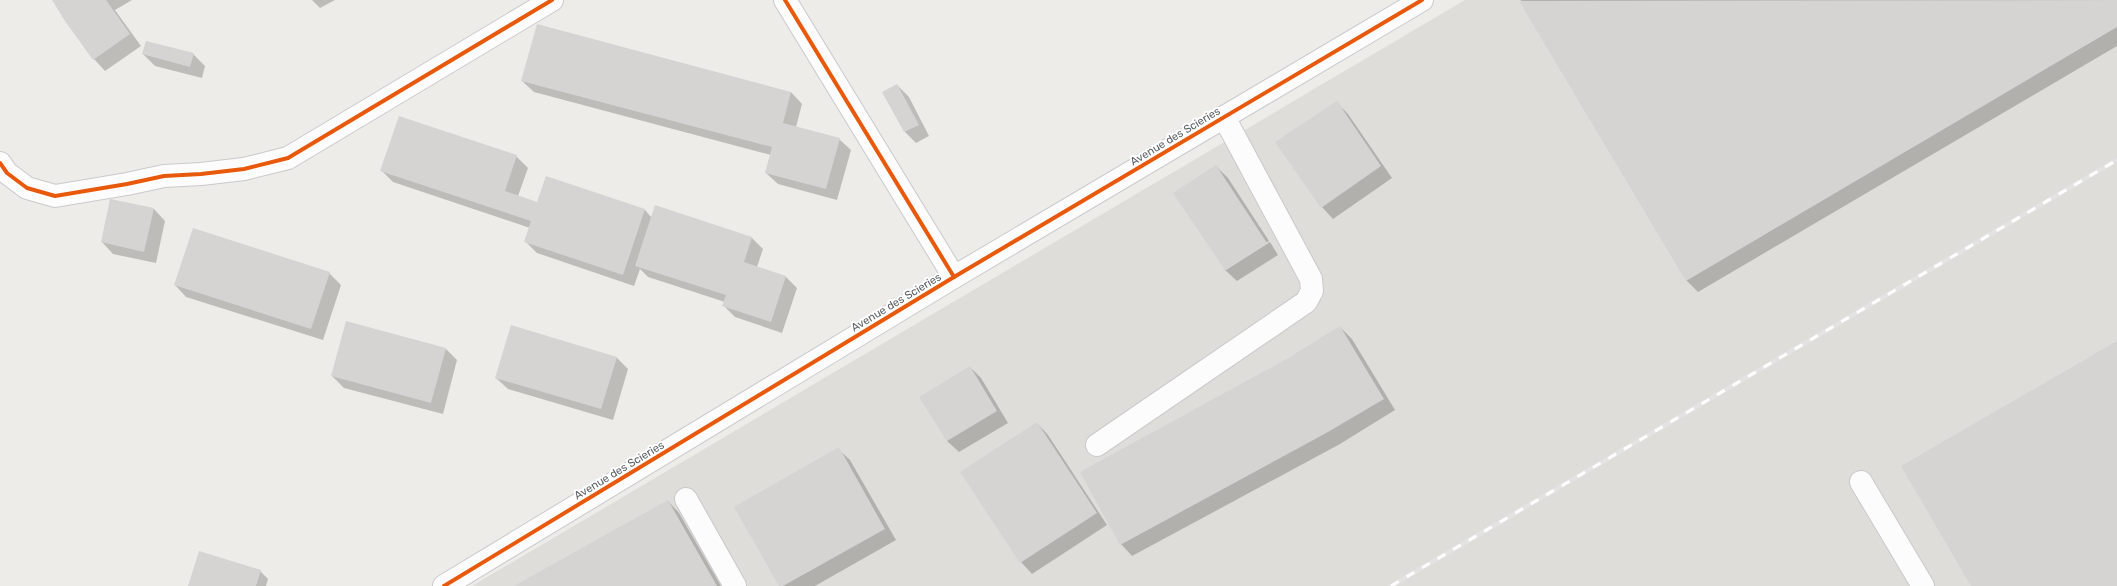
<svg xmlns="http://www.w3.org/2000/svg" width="2117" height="586" font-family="Rubik,sans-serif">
<rect width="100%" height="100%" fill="#edece8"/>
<polygon fill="#deddd9" points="1465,0 2117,0 2117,586 472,586"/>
<g fill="#0003">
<polygon points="53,0 132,0 115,10 141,46 105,71 94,59 66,21"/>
<polygon points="312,0 335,0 320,8"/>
<polygon points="1522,0 2117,0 2117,46 1698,292 1687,281 1520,1"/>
<polygon points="143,54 193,54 205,66 202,78 155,66"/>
<polygon points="522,81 791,92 802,104 796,127 839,139 851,150 837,200 778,184 766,173 771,155 534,92"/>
<polygon points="897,85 909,97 929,136 916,143 905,132"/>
<polygon points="1336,102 1348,114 1392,178 1333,219 1322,207"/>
<polygon points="516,156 528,168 518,196 538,203 546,177 645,210 652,218 752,238 763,249 757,267 786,277 797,288 782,333 735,317 724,306 725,302 648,277 640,269 634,286 537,253 525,241 530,228 393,182 381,170"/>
<polygon points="1216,166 1228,178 1269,241 1226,268 1226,270 1270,242 1278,255 1237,281 1225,270"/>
<polygon points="154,209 165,221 156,263 113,254 102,242"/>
<polygon points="329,273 341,285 323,340 186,297 175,285"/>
<polygon points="1340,327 1352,339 1395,410 1340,444 1132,556 1121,544 1285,361"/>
<polygon points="446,349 457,360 443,414 344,388 332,376"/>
<polygon points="616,357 628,369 613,420 508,389 496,378"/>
<polygon points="970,367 981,378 1008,423 959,452 947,441"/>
<polygon points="1037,423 1048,435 1107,525 1032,574 1021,562 962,472"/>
<polygon points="838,449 850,460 896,540 815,586 780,586"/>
<polygon points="668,501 679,513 721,586 516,586"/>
<polygon points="260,571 268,579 266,586 189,586"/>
</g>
<g fill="#d5d4d2">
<polygon points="52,0 106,0 130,34 93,60 65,21"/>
<polygon points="2117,0 2117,27 1686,281 1519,1"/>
<polygon points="537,24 791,92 783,123 840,138 826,189 765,173 772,147 521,81"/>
<polygon points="146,41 194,53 190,67 142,54"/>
<polygon points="897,84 919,125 904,132 882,92"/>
<polygon points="1337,101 1381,166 1321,208 1275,142"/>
<polygon points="399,116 517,155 505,191 537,202 546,176 645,209 623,275 524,242 531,221 380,171"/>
<polygon points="1216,165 1267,243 1225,270 1173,193"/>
<polygon points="110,199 154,208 144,252 101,242"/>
<polygon points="655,205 752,237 744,262 786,276 771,322 722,306 726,295 635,266"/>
<polygon points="193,228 330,272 311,329 174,285"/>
<polygon points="346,321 446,348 431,403 331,376"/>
<polygon points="511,325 617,357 601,409 495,378"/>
<polygon points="1340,326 1384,399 1328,432 1120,545 1080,472 1285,360"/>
<polygon points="2117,341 2117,586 1971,586 1901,466"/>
<polygon points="970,366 997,411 947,441 919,397"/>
<polygon points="1037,422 1097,513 1020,563 960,472"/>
<polygon points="839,447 885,529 783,586 779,586 734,507"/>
<polygon points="668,500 717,586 514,586"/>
<polygon points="199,551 261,570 256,586 188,586"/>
</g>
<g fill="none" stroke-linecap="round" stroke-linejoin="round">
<g stroke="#cacaca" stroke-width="24">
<g id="minor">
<polyline points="785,0 954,277"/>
<polyline points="0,163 7,173 27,188 55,196 127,184 164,176 201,174 244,169 288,158 552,0"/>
<polyline points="1097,445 1306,302 1312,291 1311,279 1224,117"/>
<polyline points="1861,482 1923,586"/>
<polyline points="686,499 735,586"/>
<polyline points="444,586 954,277 1422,0"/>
</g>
</g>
<use href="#minor" stroke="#fcfcfc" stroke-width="22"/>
<g stroke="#e3e3e3" stroke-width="4.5">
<polyline id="rail" points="1391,586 2117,160"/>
</g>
<use href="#rail" stroke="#fff" stroke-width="3" stroke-dasharray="9" stroke-linecap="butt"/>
<g stroke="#fff" stroke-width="6">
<g id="cycleway">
<polyline points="785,0 954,277"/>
<polyline points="0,163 7,173 27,188 55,196 127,184 164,176 201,174 244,169 288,158 552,0"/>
<polyline points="444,586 954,277 1422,0"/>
</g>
</g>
<use href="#cycleway" stroke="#e8590c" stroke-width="4"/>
</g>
<g text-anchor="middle" stroke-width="4" stroke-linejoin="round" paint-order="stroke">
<g font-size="11" fill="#5c6166" stroke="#fff">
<text transform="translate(1175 136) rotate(-31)" y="4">Avenue des Scieries</text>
<text transform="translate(896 302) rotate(-31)" y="4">Avenue des Scieries</text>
<text transform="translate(619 470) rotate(-31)" y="4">Avenue des Scieries</text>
</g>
</g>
</svg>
